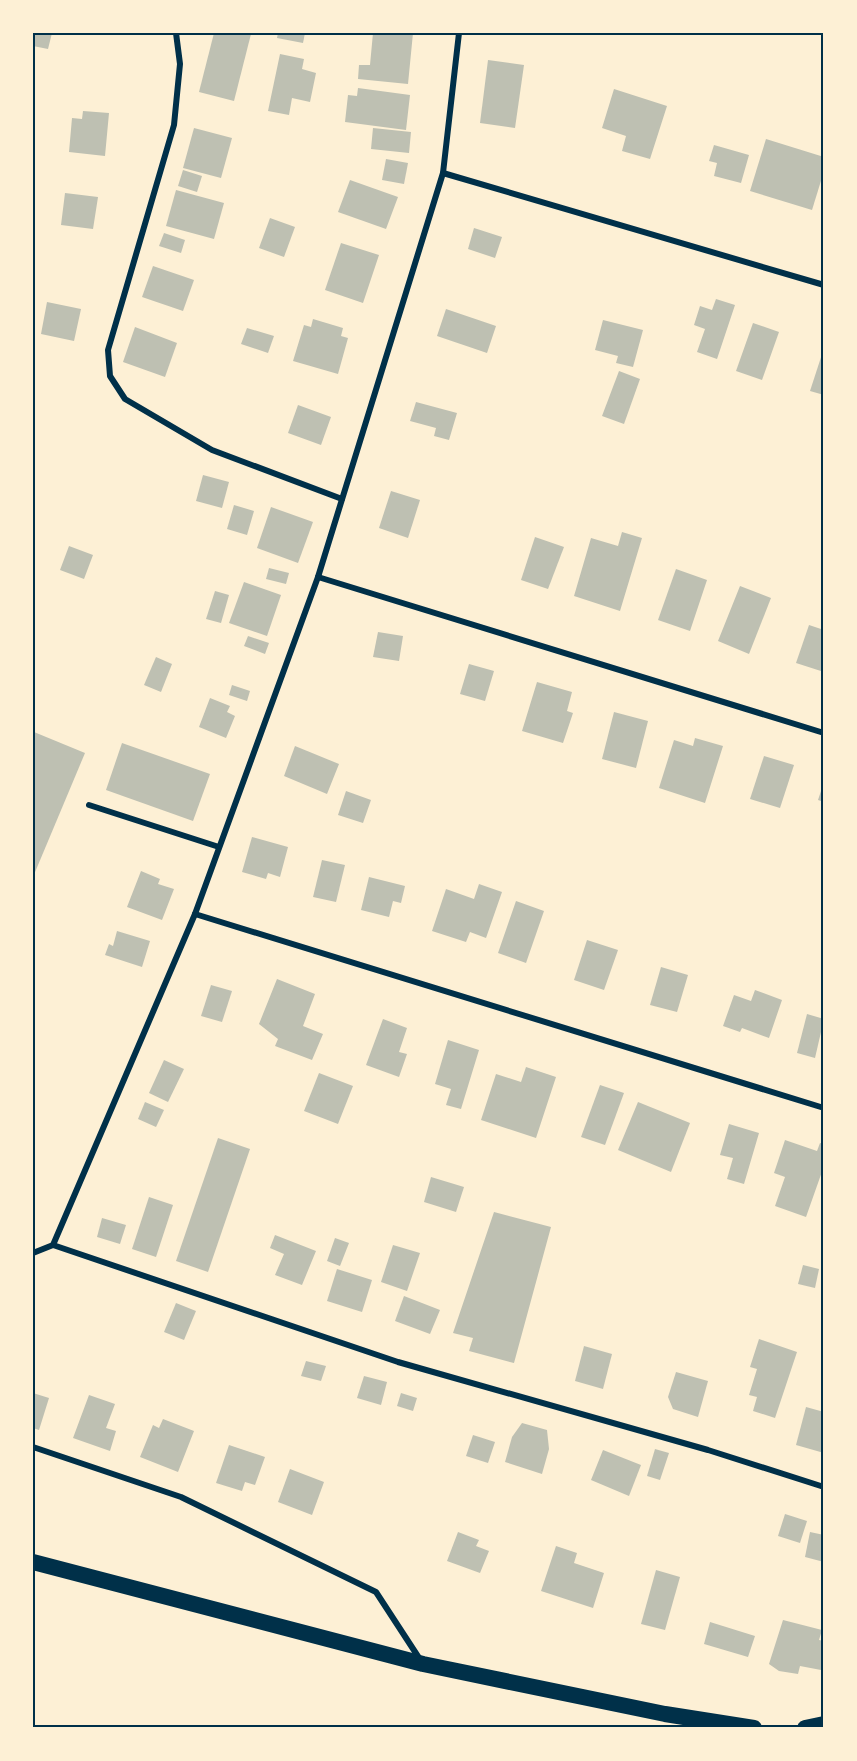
<svg xmlns="http://www.w3.org/2000/svg" width="857" height="1761" font-family="'Fira Sans Condensed',sans-serif">
<rect width="100%" height="100%" fill="#fdf0d5"/>
<g fill="#bec0b2">
<polygon points="33,33 52,33 48,49 33,46"/>
<polygon points="214,33 251,34 234,101 199,92"/>
<polygon points="278,33 305,33 303,43 277,38"/>
<polygon points="373,33 413,33 408,84 358,79 359,65 370,65"/>
<polygon points="280,54 304,59 302,69 316,73 310,102 292,98 289,115 268,111"/>
<polygon points="488,60 524,65 515,128 480,123"/>
<polygon points="358,88 410,95 406,130 345,122 348,95 357,96"/>
<polygon points="614,89 667,106 650,159 622,151 626,136 602,128"/>
<polygon points="83,111 109,113 105,156 69,152 72,118 82,119"/>
<polygon points="194,128 232,138 221,178 183,168"/>
<polygon points="373,128 411,132 409,153 371,149"/>
<polygon points="766,139 824,157 824,171 812,210 750,191"/>
<polygon points="714,145 749,155 741,183 714,176 717,163 709,161"/>
<polygon points="386,159 408,163 404,184 382,180"/>
<polygon points="183,170 202,176 197,192 178,186"/>
<polygon points="350,180 398,197 386,229 338,212"/>
<polygon points="176,190 224,203 214,239 166,226"/>
<polygon points="65,193 98,197 93,229 61,225"/>
<polygon points="270,218 295,227 284,257 259,248"/>
<polygon points="474,228 502,237 495,258 468,249"/>
<polygon points="164,233 185,240 181,253 159,246"/>
<polygon points="341,243 379,255 363,303 325,290"/>
<polygon points="153,266 194,280 183,311 142,297"/>
<polygon points="716,299 735,305 717,359 697,352 705,329 694,325 700,306 712,310"/>
<polygon points="47,302 81,309 74,341 41,334"/>
<polygon points="446,309 496,326 487,353 437,336"/>
<polygon points="313,319 343,328 341,336 348,338 338,374 293,361 304,325 311,327"/>
<polygon points="603,320 643,330 633,367 616,363 618,356 595,350"/>
<polygon points="753,323 779,332 762,380 736,371"/>
<polygon points="135,327 177,343 165,377 123,362"/>
<polygon points="247,328 274,336 268,353 241,344"/>
<polygon points="824,348 824,395 810,391"/>
<polygon points="619,371 640,379 624,424 602,416"/>
<polygon points="416,402 457,413 449,440 434,436 436,428 410,421"/>
<polygon points="298,405 331,417 321,445 288,433"/>
<polygon points="203,475 229,482 222,508 196,501"/>
<polygon points="391,491 420,500 408,538 379,528"/>
<polygon points="234,505 254,511 247,535 227,529"/>
<polygon points="271,507 313,522 298,563 257,548"/>
<polygon points="622,532 642,538 620,611 574,596 591,538 618,546"/>
<polygon points="535,537 564,547 548,589 521,580"/>
<polygon points="69,546 93,555 84,579 60,570"/>
<polygon points="269,568 289,573 286,584 266,579"/>
<polygon points="676,569 707,580 690,631 658,620"/>
<polygon points="244,582 281,595 267,636 229,623"/>
<polygon points="740,586 771,598 749,654 718,641"/>
<polygon points="215,591 229,595 221,623 206,619"/>
<polygon points="809,625 824,630 824,672 796,663"/>
<polygon points="378,632 403,636 399,661 373,657"/>
<polygon points="248,636 269,643 265,654 244,646"/>
<polygon points="156,657 172,664 161,692 144,685"/>
<polygon points="469,664 494,671 485,701 460,694"/>
<polygon points="537,682 572,692 567,711 573,713 563,743 522,731"/>
<polygon points="232,685 250,691 247,701 229,695"/>
<polygon points="210,698 230,706 227,712 235,716 226,738 199,727"/>
<polygon points="614,712 648,721 636,768 602,759"/>
<polygon points="34,732 85,753 33,877 33,734"/>
<polygon points="695,738 723,746 705,803 659,788 674,740 693,746"/>
<polygon points="122,743 210,774 193,821 106,790"/>
<polygon points="295,746 339,764 327,794 284,776"/>
<polygon points="764,756 794,765 780,808 750,799"/>
<polygon points="824,782 824,802 818,800"/>
<polygon points="346,791 371,800 363,823 338,815"/>
<polygon points="252,837 288,847 280,877 268,873 266,879 242,872"/>
<polygon points="322,860 345,865 336,902 313,897"/>
<polygon points="141,871 160,879 158,884 174,889 162,920 127,907"/>
<polygon points="369,877 405,886 401,903 393,901 389,917 361,910"/>
<polygon points="479,884 502,892 486,938 470,932 466,942 432,931 446,889 474,899"/>
<polygon points="516,901 544,911 526,963 498,953"/>
<polygon points="117,931 150,941 142,967 105,955 109,944 113,946"/>
<polygon points="587,940 618,950 604,990 574,980"/>
<polygon points="661,967 688,975 677,1012 650,1005"/>
<polygon points="277,979 315,994 303,1026 323,1034 312,1060 275,1046 278,1039 259,1024"/>
<polygon points="211,985 232,991 222,1022 201,1016"/>
<polygon points="755,990 782,1000 769,1038 742,1028 740,1032 723,1026 734,995 751,1001"/>
<polygon points="807,1014 824,1019 815,1058 797,1053"/>
<polygon points="383,1019 407,1028 399,1052 407,1054 399,1077 366,1065"/>
<polygon points="448,1040 479,1050 461,1109 446,1105 451,1089 435,1084"/>
<polygon points="164,1060 184,1069 168,1102 149,1093"/>
<polygon points="526,1067 556,1077 536,1138 481,1120 496,1074 521,1082"/>
<polygon points="319,1073 353,1086 338,1124 304,1111"/>
<polygon points="600,1085 624,1093 605,1145 581,1137"/>
<polygon points="145,1102 164,1110 156,1127 138,1119"/>
<polygon points="638,1102 690,1123 671,1172 618,1150"/>
<polygon points="729,1124 759,1133 744,1184 727,1179 733,1158 720,1155"/>
<polygon points="218,1138 250,1149 208,1272 176,1261"/>
<polygon points="785,1140 817,1151 820,1143 824,1144 824,1166 806,1217 775,1206 785,1177 774,1173"/>
<polygon points="431,1177 464,1187 456,1212 424,1202"/>
<polygon points="149,1197 173,1205 156,1257 132,1249"/>
<polygon points="494,1212 551,1227 514,1363 469,1351 473,1338 453,1333"/>
<polygon points="102,1218 126,1225 120,1244 97,1237"/>
<polygon points="275,1235 316,1251 302,1285 275,1275 284,1254 270,1248"/>
<polygon points="335,1238 349,1243 340,1266 327,1261"/>
<polygon points="393,1245 420,1253 407,1291 381,1282"/>
<polygon points="803,1265 819,1269 815,1288 798,1284"/>
<polygon points="337,1269 372,1280 362,1312 327,1301"/>
<polygon points="404,1296 440,1310 430,1334 395,1321"/>
<polygon points="176,1303 196,1311 184,1340 164,1332"/>
<polygon points="759,1339 797,1352 775,1418 753,1411 757,1397 749,1395 757,1369 750,1367"/>
<polygon points="584,1346 612,1354 603,1389 575,1381"/>
<polygon points="306,1361 326,1366 321,1381 301,1376"/>
<polygon points="676,1372 708,1381 698,1417 673,1409 668,1397"/>
<polygon points="364,1376 387,1382 381,1405 357,1398"/>
<polygon points="33,1393 49,1398 39,1430 33,1428"/>
<polygon points="401,1393 417,1398 413,1411 397,1406"/>
<polygon points="89,1395 115,1404 106,1428 116,1431 110,1451 73,1438"/>
<polygon points="806,1407 824,1412 824,1453 796,1445"/>
<polygon points="163,1419 194,1431 178,1472 140,1457 153,1425 159,1428"/>
<polygon points="522,1423 547,1430 549,1449 542,1474 505,1462 512,1437"/>
<polygon points="473,1435 495,1442 488,1463 466,1456"/>
<polygon points="229,1445 265,1457 255,1485 245,1482 242,1491 216,1483"/>
<polygon points="655,1449 669,1453 660,1480 647,1476"/>
<polygon points="603,1450 641,1465 629,1496 591,1480"/>
<polygon points="290,1469 324,1482 312,1515 278,1502"/>
<polygon points="785,1514 807,1521 800,1543 778,1536"/>
<polygon points="458,1532 479,1540 476,1546 489,1551 480,1573 447,1561"/>
<polygon points="810,1532 824,1535 824,1562 805,1557"/>
<polygon points="556,1546 577,1553 574,1563 604,1573 593,1608 541,1591"/>
<polygon points="656,1570 680,1577 665,1630 641,1624"/>
<polygon points="783,1620 822,1630 819,1640 824,1641 824,1659 821,1670 800,1666 798,1674 779,1671 769,1664"/>
<polygon points="710,1622 755,1636 748,1657 704,1644"/>
</g>
<g fill="none" stroke-linecap="round" stroke-linejoin="round">
<g stroke="#003049" stroke-width="6">
<polyline points="176,33 180,64 174,125 108,350 110,376 125,399 212,450 342,499"/>
<polyline points="443,173 824,285"/>
<polyline points="318,577 824,733"/>
<polyline points="89,805 219,847"/>
<polyline points="195,914 824,1108"/>
<polyline points="53,1245 398,1362 708,1450 824,1487"/>
<polyline points="33,1253 53,1245 195,914 318,577 443,173 459,33"/>
<polyline points="33,1447 181,1497 376,1592 421,1661"/>
</g>
<g stroke="#003049" stroke-width="16">
<polyline points="33,1562 423,1664 665,1714 754,1728"/>
<polyline points="805,1728 824,1724"/>
</g>
</g>
<rect width="857" height="1761" fill="none" stroke="#fdf0d5" stroke-width="69"/>
<rect x="34" y="34" width="788" height="1692" fill="none" stroke="#003049" stroke-width="2"/>
</svg>
